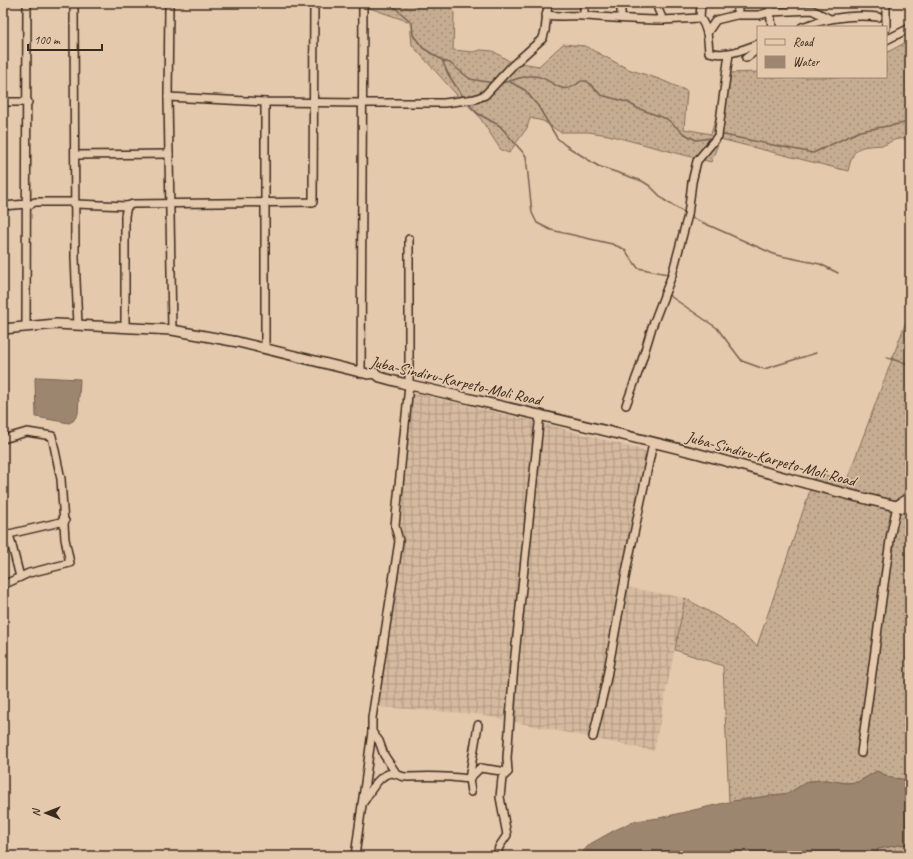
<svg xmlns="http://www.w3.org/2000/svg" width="913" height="859" font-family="Caveat,sans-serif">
<defs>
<pattern id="industrial-grid" width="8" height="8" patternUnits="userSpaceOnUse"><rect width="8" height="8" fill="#d6bba0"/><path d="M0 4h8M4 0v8" fill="none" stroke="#af9882"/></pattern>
<pattern id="grass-dots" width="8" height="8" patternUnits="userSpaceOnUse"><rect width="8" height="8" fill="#c6ad92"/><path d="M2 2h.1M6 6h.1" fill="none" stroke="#a28d77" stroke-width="1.8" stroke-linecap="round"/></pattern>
<pattern id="wetland-marsh" width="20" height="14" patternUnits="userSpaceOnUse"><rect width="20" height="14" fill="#c6ad92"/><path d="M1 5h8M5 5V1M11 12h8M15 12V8" fill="none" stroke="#a28d77"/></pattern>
</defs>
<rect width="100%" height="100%" fill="#e5c9ac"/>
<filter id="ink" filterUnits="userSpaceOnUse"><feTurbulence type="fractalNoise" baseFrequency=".025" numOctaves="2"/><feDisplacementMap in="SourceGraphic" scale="8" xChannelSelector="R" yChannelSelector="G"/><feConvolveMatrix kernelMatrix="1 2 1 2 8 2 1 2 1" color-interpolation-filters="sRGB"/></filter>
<g filter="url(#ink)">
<polygon fill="url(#industrial-grid)" points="411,392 546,424 649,452 625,587 685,598 654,751 477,714 379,707"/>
<g fill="url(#grass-dots)" stroke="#806c58">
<path d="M 355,3 L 452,3 L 454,14 L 453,50 L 473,52 L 481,50 L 493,51 L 509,61 L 539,66 L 563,44 L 585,46 L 628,69 L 659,79 L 687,91 L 684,129 L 711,134 L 729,73 L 758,72 L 758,77 L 886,77 L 886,53 L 910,40 L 910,139 C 905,139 899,138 894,140 C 890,141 887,145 883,145 C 859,147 854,144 848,171 L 720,139 L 711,162 L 608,135 L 589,132 L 560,132 L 543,121 L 530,118 L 527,128 L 509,153 L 501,150 L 478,115 L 456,94 L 412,45 L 410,22 Z"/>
<polygon points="910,311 910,780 891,778 877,771 858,782 846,783 826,780 808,781 789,793 729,802 723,666 675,650 685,598 727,622 757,646 816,473 847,480"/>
</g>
<polygon fill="url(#wetland-marsh)" stroke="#806c58" points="910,843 910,856 877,855 878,849"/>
<g fill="#9d8670" stroke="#76614f">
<polygon points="38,377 80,379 78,414 73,421 69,423 36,417 35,378"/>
<polygon points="877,771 891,778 910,780 910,843 878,849 876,852 878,856 579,856 590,844 615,830 635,821 659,818 733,801 789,793 808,781 826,780 846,783 858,782"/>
</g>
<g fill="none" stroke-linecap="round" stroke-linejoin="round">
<g stroke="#76614f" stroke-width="1.5">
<polyline points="390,3 412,23 413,35 423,48 442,60 448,74 463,97"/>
<polyline points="443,61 450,63 470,79 493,83"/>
<polyline points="510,82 525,90 538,106 557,138 565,145 598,166 642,181 650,186 664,200 685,213"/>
<path d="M 501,83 C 511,82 521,76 531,76 C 554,75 558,101 581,81 L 587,81 L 601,95 L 627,102 L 637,108 L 667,119 L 683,133 L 696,140 L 712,138"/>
<polyline points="467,102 477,113 500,126 526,156 532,213 537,223 551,230 612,244 624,249 638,268 667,274 666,282"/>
<polyline points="720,136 724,135 813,153 860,131 910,122"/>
<polyline points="690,217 776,255 820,264 838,273"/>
<polyline points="667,294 717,328 742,361 764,369 816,353"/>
<polyline points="887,358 910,364"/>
</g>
<g stroke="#3b2a1e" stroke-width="10">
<g id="minor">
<polyline points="74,3 75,258 78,325"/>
<path d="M 661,3 L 658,9 L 663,20 L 700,18 C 708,28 708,40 709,52 C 725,57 743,50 758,44"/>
<polyline points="771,3 770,12 772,27"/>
<polyline points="886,3 886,28"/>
<polyline points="169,4 168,97 172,330"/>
<path d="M 546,15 C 560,17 573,15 587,16 C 612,18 637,20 663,20"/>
<polyline points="736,15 759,15 770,12 812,10 828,18"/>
<polyline points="584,16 584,3"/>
<polyline points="621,18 621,3"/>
<polyline points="700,18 701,3"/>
<path d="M 802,27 C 827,18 851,14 878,17"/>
<polyline points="707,33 716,20 736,15 738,10 737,3"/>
<polyline points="886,40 910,28"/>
<polyline points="746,58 758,49"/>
<polyline points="168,97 265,102 363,103 444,103 475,99 485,95 513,65 543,38 545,31 548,3"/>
<polyline points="3,102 28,102"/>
<polyline points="75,155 169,154"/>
<polyline points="75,204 127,206"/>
<polyline points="3,206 27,204"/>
<polyline points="26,207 35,202 75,202"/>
<polyline points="26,326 27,3"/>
<polyline points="125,326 125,216 127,206 133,204 313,202 314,3"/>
<polyline points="265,349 265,102"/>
<polyline points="361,373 363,3"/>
<polyline points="626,405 639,370 652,327 672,275 688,215 692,182 697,161 718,136 729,54"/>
<polyline points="3,439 27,432 52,436 61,479 65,539 70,563 29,573 3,585"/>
<polyline points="20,577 9,534 65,521"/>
<polyline points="372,732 379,741 384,755 396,773"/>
<polyline points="593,737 606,682 627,567 653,443"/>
<polyline points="861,753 891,533 897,506"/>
<polyline points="471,792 469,779 478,725"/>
<path d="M 362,804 C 368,796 373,785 380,779 C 393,767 398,778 408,777 C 430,776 448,776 469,779 L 480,768 L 508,772"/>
<polyline points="355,856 372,732 372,718 399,541 395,526 409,385 409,239"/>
<polyline points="497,856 499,847 507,835 500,797 502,778 508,772 507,758 514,665 540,414"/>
</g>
</g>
<g stroke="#3b2a1e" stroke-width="12">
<g id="major">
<path d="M 3,329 L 56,324 L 172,330 L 238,342 L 368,374 L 375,373 L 380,377 L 402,383 C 500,406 598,428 696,453 C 767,472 838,494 910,509"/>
<polyline points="897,506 910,497"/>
</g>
</g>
<use href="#minor" stroke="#e5c9ac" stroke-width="7"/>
<use href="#major" stroke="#e5c9ac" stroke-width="9"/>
</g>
</g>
<g text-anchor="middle" stroke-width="3" stroke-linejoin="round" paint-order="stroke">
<g font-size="16" fill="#3b2a1e" stroke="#e5c9ac">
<text transform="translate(456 380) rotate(13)" y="6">Juba-Sindiru-Karpeto-Moli Road</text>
<text transform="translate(771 458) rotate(15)" y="6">Juba-Sindiru-Karpeto-Moli Road</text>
</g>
</g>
<rect width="913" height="859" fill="none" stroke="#e5c9ac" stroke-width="16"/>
<rect x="8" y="8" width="897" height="843" fill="none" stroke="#3b2a1e" stroke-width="1.5" filter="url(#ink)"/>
<rect x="757" y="26" width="130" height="52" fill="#e5c9ac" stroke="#a18973"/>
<rect x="765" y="39" width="20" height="6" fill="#e5c9ac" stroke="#a18973"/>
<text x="793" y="46" font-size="12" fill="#3b2a1e">Road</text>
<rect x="765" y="56" width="20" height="12" fill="#9d8670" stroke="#a18973"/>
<text x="793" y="66" font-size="12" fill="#3b2a1e">Water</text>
<g transform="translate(46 813) rotate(270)" stroke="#e5c9ac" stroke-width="3" paint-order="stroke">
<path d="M0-3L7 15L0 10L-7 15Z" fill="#3b2a1e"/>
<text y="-6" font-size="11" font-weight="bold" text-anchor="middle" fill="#3b2a1e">N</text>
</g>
<path d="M28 44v6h74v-6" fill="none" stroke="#3b2a1e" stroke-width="2"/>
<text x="34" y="44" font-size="12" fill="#3b2a1e" stroke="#e5c9ac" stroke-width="3" paint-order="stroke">100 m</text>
</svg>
